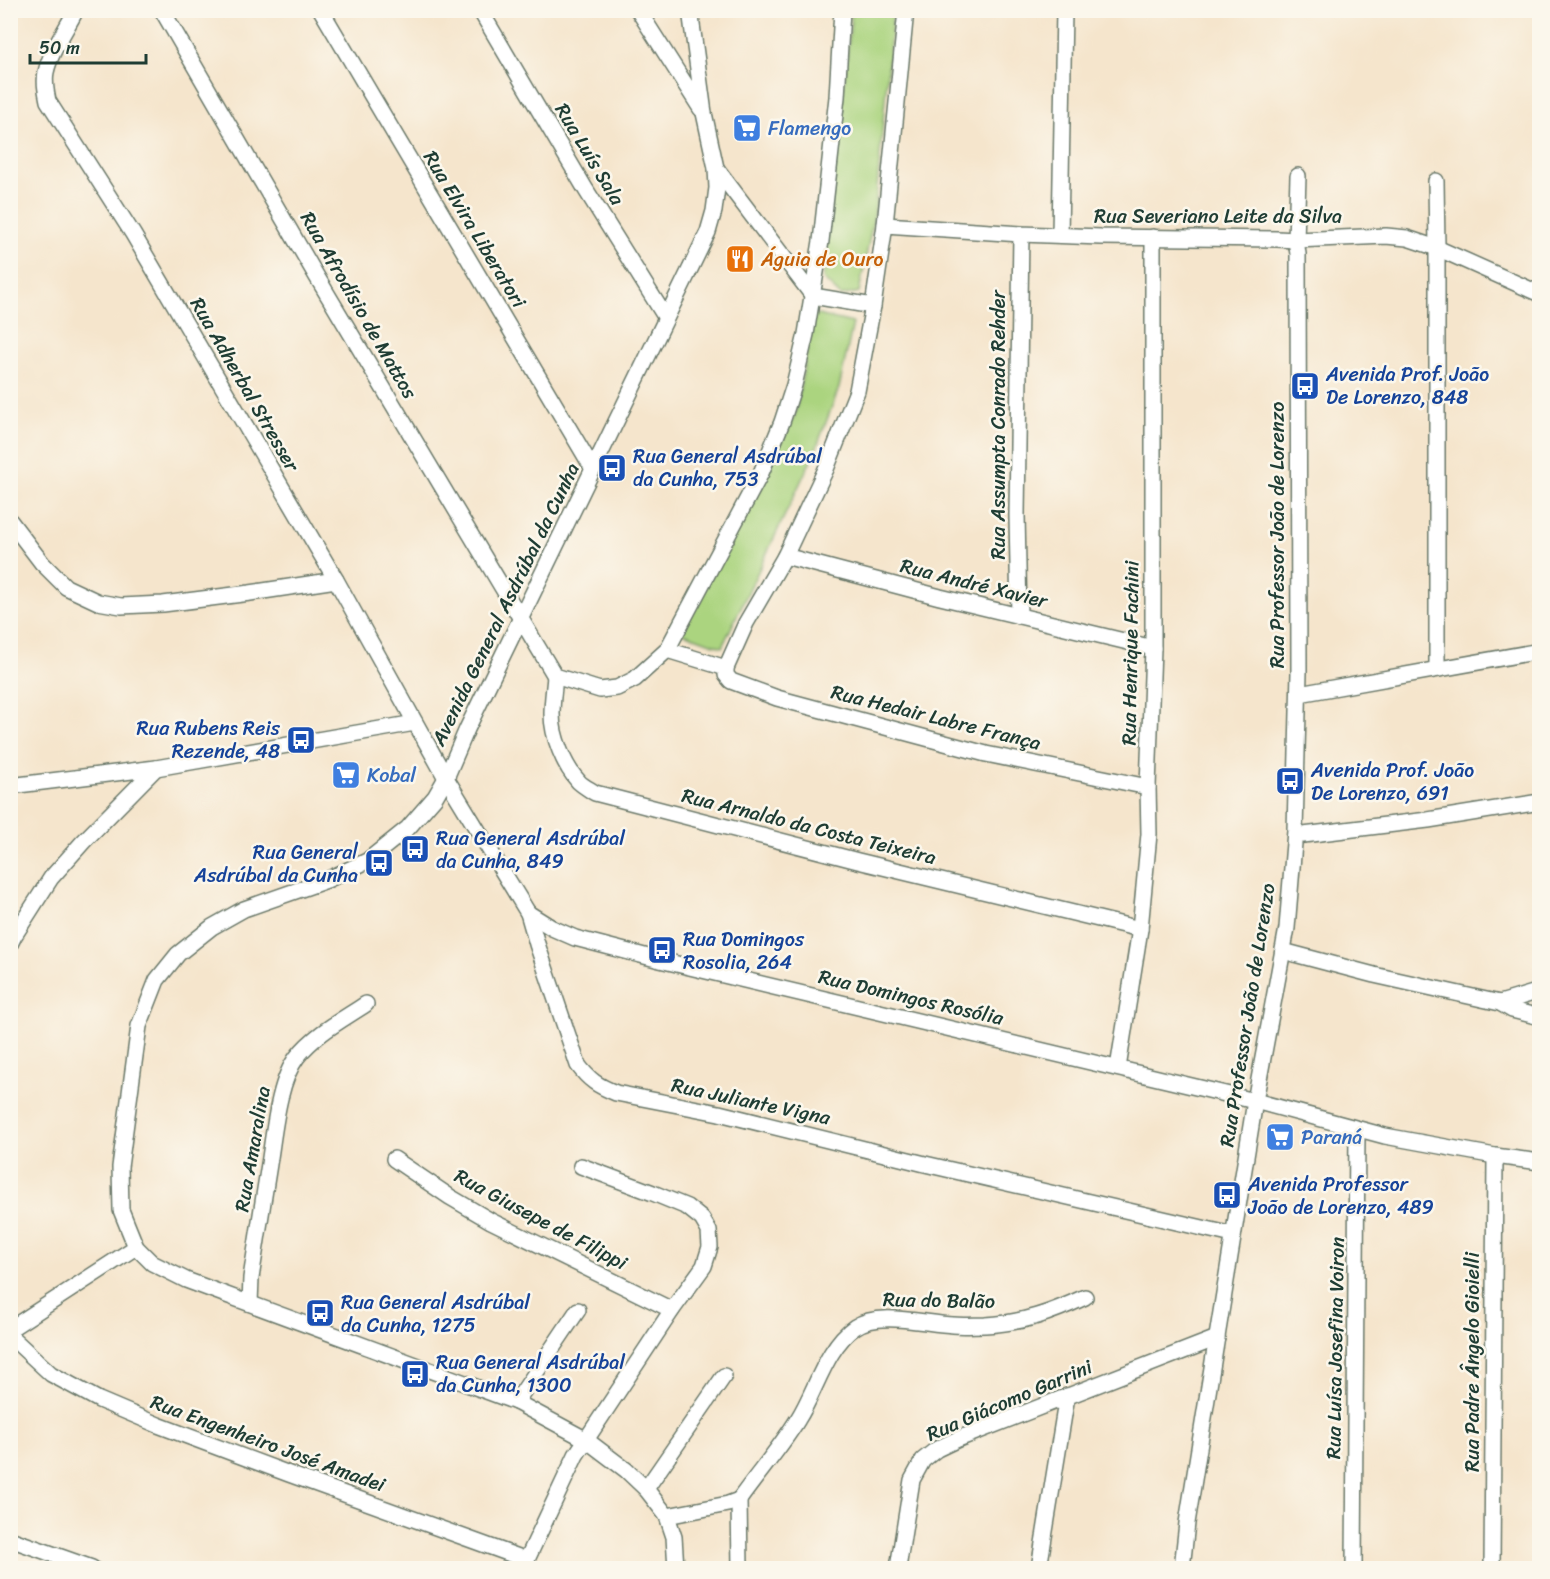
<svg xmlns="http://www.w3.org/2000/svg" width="1550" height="1579" font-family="Sriracha,sans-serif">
<rect width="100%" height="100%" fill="#fbf7ec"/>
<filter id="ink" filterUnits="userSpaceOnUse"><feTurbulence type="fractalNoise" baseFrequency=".0167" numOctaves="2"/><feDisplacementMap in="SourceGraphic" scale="12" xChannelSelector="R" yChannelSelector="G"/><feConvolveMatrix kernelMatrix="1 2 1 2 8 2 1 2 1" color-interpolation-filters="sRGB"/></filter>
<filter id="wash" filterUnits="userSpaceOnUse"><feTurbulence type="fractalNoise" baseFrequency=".008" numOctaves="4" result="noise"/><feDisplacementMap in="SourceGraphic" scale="24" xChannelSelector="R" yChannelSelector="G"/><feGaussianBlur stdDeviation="1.35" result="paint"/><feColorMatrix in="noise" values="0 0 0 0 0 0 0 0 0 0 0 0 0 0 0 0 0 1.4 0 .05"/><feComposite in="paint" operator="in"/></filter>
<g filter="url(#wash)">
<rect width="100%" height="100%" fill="#f5e5cc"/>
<g fill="#abd47f" stroke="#65885a" stroke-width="1.5">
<polygon points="852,11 893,11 875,211 859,292 841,296 823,279"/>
<polygon points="814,314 853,323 839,388 814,454 722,647 681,632 795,415"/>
</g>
</g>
<g filter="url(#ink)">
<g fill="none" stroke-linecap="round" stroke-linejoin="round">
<g stroke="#6a7869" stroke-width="18">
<g id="minor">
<path d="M 76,10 C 66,30 51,50 46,72 C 44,82 46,91 48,101 L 133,234 L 336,580 L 446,778 L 528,913 L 537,944 L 578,1065 C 589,1080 598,1086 616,1093 L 719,1113 L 925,1164 L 1233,1235"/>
<polyline points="162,10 317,277 555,676 600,690 617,688 635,679 667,650 761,473 782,422 794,385 806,334 821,241 837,97 842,10"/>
<polyline points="321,10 593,469"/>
<polyline points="480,10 586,190 666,318"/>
<polyline points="638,10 701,109"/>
<polyline points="906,10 885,225 873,306 857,391 826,469 785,556 746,623 726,668 726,675 731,681 777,698 986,754 1148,787"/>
<polyline points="716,168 813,296 873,306"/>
<polyline points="1436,181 1437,248 1437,669"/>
<polyline points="885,225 1021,234 1101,237 1277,239 1296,240 1386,236 1407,238 1437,248 1540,294"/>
<polyline points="1060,235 1064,10"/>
<polyline points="10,521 42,563 66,587 98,602 121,606 163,604 250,593 336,580"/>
<polyline points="785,556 940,597 1153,648"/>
<polyline points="1019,616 1017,515 1021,234"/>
<polyline points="667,650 726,668"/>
<path d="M 555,676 C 554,689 552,701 552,714 C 552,736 564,766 579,782 C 583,786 589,789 595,793 L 858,861 L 1140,929"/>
<polyline points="1299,694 1540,651"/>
<polyline points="10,786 156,768 415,723"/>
<polyline points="1295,836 1428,820 1540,802"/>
<polyline points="528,913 552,928 575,938 660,960 1255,1101 1385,1136 1495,1156 1540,1162"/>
<polyline points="10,944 14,936 51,878 83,842 156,768"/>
<polyline points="1283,951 1374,975 1500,1003 1512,1010 1540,1017"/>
<polyline points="1500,1003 1540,991"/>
<polyline points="1118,1068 1140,929 1149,834 1148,787 1153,648 1153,237"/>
<polyline points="394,1159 450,1197 491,1221 672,1310"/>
<path d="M 250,1303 L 251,1278 C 257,1240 263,1202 269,1164 C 274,1134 278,1082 297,1057 C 315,1034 342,1020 366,1004"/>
<polyline points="10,1329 136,1247"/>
<polyline points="10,1336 51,1374 99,1400 158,1425 289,1474 527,1560"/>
<polyline points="516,1402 578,1310"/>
<polyline points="646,1489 724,1376"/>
<path d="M 739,1500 C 758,1473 781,1447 798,1419 C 816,1391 826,1347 855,1327 C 879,1310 925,1324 953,1325 C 963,1326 974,1325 985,1325 C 1023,1323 1051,1313 1085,1297"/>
<polyline points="739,1500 740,1568"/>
<polyline points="667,1516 728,1504 739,1500"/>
<polyline points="10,1539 92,1568"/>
<polyline points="523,1568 576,1455 672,1310 704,1266 710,1247 709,1231 702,1219 687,1207 653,1193 581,1166"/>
<polyline points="676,1568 674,1537 667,1516 646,1489 626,1470 585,1439 516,1402 221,1293 186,1280 152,1263 136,1247 121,1210 120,1167 139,1026 157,980 178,954 212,927 244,909 327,880 367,861 408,828 435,797 446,778 467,729 708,232 714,211 717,188 716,168 704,113 690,10"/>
<polyline points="898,1568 912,1480 923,1460 937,1449 958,1439 1217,1338"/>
<polyline points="1039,1568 1067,1396"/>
<polyline points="1182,1568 1187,1523 1255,1101 1287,928 1295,831 1299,672 1298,254 1296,240 1298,176"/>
<polyline points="1354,1568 1357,1129"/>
<polyline points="1492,1568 1495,1156"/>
</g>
</g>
<use href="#minor" stroke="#fff" stroke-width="15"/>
</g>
</g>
<defs>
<g id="supermarket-square" transform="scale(1.5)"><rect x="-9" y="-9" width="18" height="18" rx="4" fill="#3f7fe0" stroke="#fbf7ec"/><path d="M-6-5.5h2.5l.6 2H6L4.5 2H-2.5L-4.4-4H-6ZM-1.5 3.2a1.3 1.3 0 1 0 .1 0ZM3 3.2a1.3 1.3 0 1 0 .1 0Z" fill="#fff"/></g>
<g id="restaurant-square" transform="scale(1.5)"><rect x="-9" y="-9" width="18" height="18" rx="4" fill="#e8710a" stroke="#fbf7ec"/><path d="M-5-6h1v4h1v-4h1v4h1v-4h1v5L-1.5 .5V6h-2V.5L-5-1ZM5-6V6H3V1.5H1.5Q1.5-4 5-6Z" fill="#fff"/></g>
<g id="bus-square" transform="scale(1.5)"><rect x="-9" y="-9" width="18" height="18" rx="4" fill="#1a4fb4" stroke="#fbf7ec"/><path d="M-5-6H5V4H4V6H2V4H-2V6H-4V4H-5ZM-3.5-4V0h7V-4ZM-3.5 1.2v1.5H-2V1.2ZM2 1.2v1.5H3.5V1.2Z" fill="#fff"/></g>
</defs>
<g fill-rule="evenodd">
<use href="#supermarket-square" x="747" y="128"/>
<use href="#restaurant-square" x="740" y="259"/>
<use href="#bus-square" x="1305" y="386"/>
<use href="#bus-square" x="612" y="468"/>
<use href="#bus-square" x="301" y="740"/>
<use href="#supermarket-square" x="346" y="775"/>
<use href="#bus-square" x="1290" y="781"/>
<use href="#bus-square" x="415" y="849"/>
<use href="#bus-square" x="379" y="863"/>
<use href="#bus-square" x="662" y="950"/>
<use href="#supermarket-square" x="1280" y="1137"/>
<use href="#bus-square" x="1227" y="1195"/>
<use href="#bus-square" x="320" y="1313"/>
<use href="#bus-square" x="415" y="1374"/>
</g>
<g text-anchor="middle" stroke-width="5" stroke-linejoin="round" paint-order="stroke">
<g font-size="20" fill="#366cbe" stroke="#fbf7ec" text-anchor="start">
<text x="768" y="135">Flamengo</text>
<text x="367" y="782">Kobal</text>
<text x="1301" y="1144">Paraná</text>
</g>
<g font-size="20" fill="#1f3d34" stroke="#fbf7ec">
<text transform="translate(590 154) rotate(59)" y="7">Rua Luís Sala</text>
<text x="1218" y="223">Rua Severiano Leite da Silva</text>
<text transform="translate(475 229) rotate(59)" y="7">Rua Elvira Liberatori</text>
<text transform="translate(359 305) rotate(60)" y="7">Rua Afrodísio de Mattos</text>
<text transform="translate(245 384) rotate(60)" y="7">Rua Adherbal Stresser</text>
<text transform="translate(998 425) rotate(-90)" y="7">Rua Assumpta Conrado Rehder</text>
<text transform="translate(1277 535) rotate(-90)" y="7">Rua Professor João de Lorenzo</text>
<text transform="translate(974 583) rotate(14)" y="7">Rua André Xavier</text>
<text transform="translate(505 604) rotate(-64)" y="7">Avenida General Asdrúbal da Cunha</text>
<text transform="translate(1130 653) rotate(-89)" y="7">Rua Henrique Fachini</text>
<text transform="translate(936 717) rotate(14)" y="7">Rua Hedair Labre França</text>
<text transform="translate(809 826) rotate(14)" y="7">Rua Arnaldo da Costa Teixeira</text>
<text transform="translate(911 997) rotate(13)" y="7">Rua Domingos Rosólia</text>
<text transform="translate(1247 1015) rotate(-81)" y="7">Rua Professor João de Lorenzo</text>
<text transform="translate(751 1101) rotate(12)" y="7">Rua Juliante Vigna</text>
<text transform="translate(252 1149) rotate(-80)" y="7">Rua Amaralina</text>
<text transform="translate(541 1219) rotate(28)" y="7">Rua Giusepe de Filippi</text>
<text transform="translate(939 1300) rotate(1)" y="7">Rua do Balão</text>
<text transform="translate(1335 1348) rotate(-89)" y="7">Rua Luísa Josefina Voiron</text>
<text transform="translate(1472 1362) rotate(-90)" y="7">Rua Padre Ângelo Gioielli</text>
<text transform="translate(1009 1400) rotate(-23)" y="7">Rua Giácomo Garrini</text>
<text transform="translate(268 1443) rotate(20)" y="7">Rua Engenheiro José Amadei</text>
</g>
<g font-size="20" fill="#c56008" stroke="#fbf7ec" text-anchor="start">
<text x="761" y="266">Águia de Ouro</text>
</g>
<g font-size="20" fill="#164399" stroke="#fbf7ec" text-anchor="start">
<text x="1326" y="381">Avenida Prof. João<tspan x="1326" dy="23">De Lorenzo, 848</tspan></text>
<text x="633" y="463">Rua General Asdrúbal<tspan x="633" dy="23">da Cunha, 753</tspan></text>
<text x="280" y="735" text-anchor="end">Rua Rubens Reis<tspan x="280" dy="23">Rezende, 48</tspan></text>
<text x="1311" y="777">Avenida Prof. João<tspan x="1311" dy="23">De Lorenzo, 691</tspan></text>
<text x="436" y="845">Rua General Asdrúbal<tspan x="436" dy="23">da Cunha, 849</tspan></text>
<text x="358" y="859" text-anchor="end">Rua General<tspan x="358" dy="23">Asdrúbal da Cunha</tspan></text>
<text x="683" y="946">Rua Domingos<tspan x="683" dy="23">Rosolia, 264</tspan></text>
<text x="1248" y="1191">Avenida Professor<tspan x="1248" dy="23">João de Lorenzo, 489</tspan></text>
<text x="341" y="1309">Rua General Asdrúbal<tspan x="341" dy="23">da Cunha, 1275</tspan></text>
<text x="436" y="1369">Rua General Asdrúbal<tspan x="436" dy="23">da Cunha, 1300</tspan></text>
</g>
</g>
<rect width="1550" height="1579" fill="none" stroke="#fbf7ec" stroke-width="36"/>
<path d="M30 54v9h116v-9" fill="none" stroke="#1f3d34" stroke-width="3"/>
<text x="39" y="54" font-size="18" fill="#1f3d34" stroke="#fbf7ec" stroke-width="4.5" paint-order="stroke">50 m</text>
</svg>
